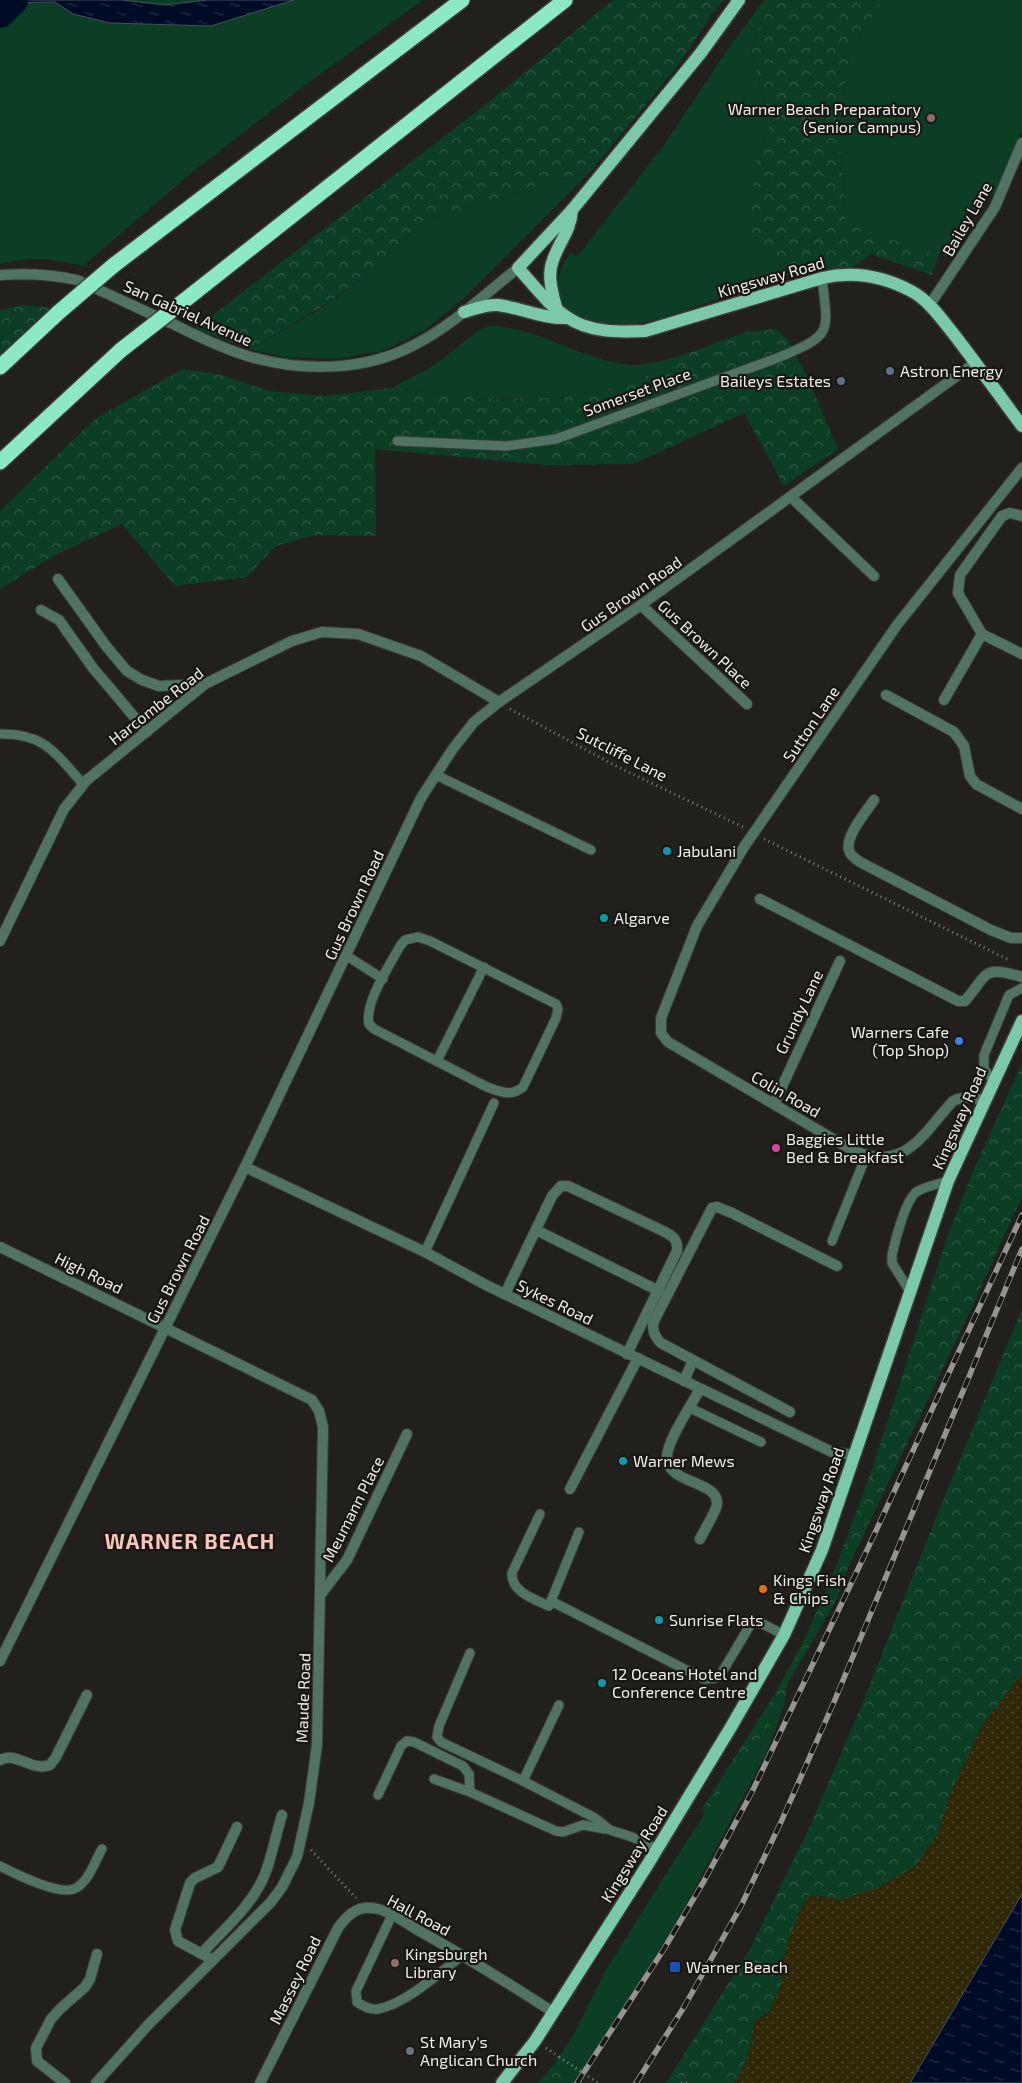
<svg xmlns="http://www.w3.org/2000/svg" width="1022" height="2083" font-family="'Exo 2',sans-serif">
<defs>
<pattern id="forest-crowns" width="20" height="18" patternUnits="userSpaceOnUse" patternTransform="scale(1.25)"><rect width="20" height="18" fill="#0c3e25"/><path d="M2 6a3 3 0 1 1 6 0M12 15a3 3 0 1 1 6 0" fill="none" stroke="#305a45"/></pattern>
<pattern id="sand-dots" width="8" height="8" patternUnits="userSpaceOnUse" patternTransform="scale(1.25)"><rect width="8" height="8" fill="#2f2706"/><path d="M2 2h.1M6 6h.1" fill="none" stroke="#4d472a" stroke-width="1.8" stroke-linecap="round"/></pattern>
<pattern id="water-ripples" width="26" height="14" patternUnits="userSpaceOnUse" patternTransform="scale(1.25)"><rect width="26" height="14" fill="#000b26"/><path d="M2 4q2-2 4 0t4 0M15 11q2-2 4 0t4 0" fill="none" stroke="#262f46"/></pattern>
</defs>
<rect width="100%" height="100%" fill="#21201c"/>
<g fill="#0c3e25">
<path d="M 294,0 L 423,0 L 301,88 L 190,174 L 83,266 C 50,258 33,256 0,264 L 0,3 L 55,2 L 73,14 L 110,23 L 211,26 Z"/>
<path d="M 764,0 L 778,0 L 766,10 L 751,50 L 763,100 L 771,122 L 754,170 L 764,260 L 804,271 C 772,281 739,292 706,303 C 676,313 647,325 614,326 C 598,327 568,318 562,302 C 554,281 559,269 571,252 L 576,256 L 581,252 L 664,145 L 726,52 Z"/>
<polygon points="882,0 1022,0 1022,130 995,193 983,199 938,256 846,224 839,134 841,106 850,53"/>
<polygon points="591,171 464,298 425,330 382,351 335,359 284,357 250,349 323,307 371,272 424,220"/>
<path d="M 488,326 C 538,326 582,361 632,365 C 645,366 667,359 681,356 L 633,383 L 575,397 L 489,399 L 392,388 L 433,366 L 477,332 Z"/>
<polygon points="32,480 0,524 0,511"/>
<polygon points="784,1705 768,1750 694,1890 667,1938 577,2078 552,2067 573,2036 606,1970 674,1861 704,1815"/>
</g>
<g fill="url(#forest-crowns)">
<polygon points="123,0 208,0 165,5"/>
<polygon points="613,0 724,0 712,14 680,63 591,171 424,220 371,272 323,306 250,349 195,329 485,105"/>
<polygon points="778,0 882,0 850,53 841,106 839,134 846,223 938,256 932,275 871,254 851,269 804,271 764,260 751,231 754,170 771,122 763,100 751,50 766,10"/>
<polygon points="23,305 52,308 0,355 0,310"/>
<polygon points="776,329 789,341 809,381 838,449 784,486 744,413 633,464 547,465 375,449 376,536 316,535 276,546 247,577 175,586 122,524 55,555 0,589 0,524 32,480 95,419 182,369 221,375 269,391 325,396 392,388 489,399 575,397 633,383 681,356 745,332"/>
<polygon points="1022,1063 1022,1196 974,1303 850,1563 837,1599 787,1685 784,1705 704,1815 702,1809 776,1692 806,1636 837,1564 872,1469 947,1238 971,1176"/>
<path d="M 1022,1309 L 1022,1673 L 982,1726 L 951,1792 L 938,1834 L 916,1866 L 879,1887 L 840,1900 L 817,1895 L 802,1906 L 783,1960 L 782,1982 L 769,2012 L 754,2021 C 752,2043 747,2065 734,2083 L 666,2083 L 750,1949 L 810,1826 L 861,1707 L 935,1520 Z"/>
<polygon points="552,2067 577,2078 573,2083 538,2083"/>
</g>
<path fill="url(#sand-dots)" d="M 1022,1673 L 1022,1894 L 910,2083 L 734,2083 C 747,2065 752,2043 754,2021 L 769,2012 L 782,1982 L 783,1960 L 789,1938 L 802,1906 L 809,1895 L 840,1900 L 879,1887 L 916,1866 L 938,1834 L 951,1792 L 982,1726 Z"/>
<g fill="url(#water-ripples)" stroke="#474f61">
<polygon points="0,0 122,0 165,5 208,0 294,0 211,26 110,23 73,14 55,2 0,3"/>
<polygon points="1022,1894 1022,2083 910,2083"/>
</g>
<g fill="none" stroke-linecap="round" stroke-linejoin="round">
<polyline stroke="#000b26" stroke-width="30" points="0,13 13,0"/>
<g stroke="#3e3d39" stroke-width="11">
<g id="service">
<path d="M 397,441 L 506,446 L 556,439 L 780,357 C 834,334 828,333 822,278"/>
<path d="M 0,734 C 45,733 56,754 83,784"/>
<polyline points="436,775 591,850"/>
<path d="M 418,937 L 430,941 L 556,1004 L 558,1009 L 556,1018 L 523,1087 C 511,1097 501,1092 487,1087 L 374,1029 L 369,1024 C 364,1003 390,965 400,946 L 405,940 Z"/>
<polyline points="347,956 383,979"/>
<polyline points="437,1061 484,967"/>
<polyline points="993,1080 984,1069 984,1055 1009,995 1022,988"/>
<polyline points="832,1241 866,1156"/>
<polyline points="425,1252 494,1103"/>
<path d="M 909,1290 L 892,1263 L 892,1255 C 895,1241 906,1197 918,1191 C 927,1186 938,1184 948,1181"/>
<polyline points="690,1408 761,1442"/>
<path d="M 540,1514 L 512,1573 C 511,1592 534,1599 549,1606 L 551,1601 L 704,1679 L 716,1678 L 721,1674 L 752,1622 L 761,1623 L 784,1635"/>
<polyline points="551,1601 579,1532"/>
<polyline points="470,1653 439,1726 437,1737 441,1742 523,1781"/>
<polyline points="559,1705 523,1781 595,1818 610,1830 632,1837 658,1849"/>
<polyline points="434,1779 470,1792 556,1831 563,1832 583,1825 605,1829"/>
<polyline points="378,1795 401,1746 407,1741 414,1742 463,1766 469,1774 470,1792"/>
<path d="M 0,1866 C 16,1874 61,1897 76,1888 C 89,1881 95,1861 102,1849"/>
<path d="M 392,1915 L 356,1991 L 357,2002 C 364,2007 370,2010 378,2009 C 406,2004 440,1972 463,1955"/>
</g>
</g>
<g stroke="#3e3d39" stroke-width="12">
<g id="minor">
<path d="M 0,275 C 27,273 51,274 77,280 C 111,295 144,311 177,326 C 201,338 226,350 251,357 C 304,372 366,371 414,345 C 453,325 484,295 518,268"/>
<polyline points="929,306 995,207 1022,143"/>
<polyline points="791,497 874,576"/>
<polyline points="1022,516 1010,513 1002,516 960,575 958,593 982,634 1022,654"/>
<polyline points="58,579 106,646 127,671 142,680 159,686 205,684"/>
<polyline points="641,605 747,704"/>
<polyline points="41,610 59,620 93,668 147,732"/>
<polyline points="886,695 954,732 964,746 970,776 976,784 1022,809"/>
<polyline points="944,700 982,634"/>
<path d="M 874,800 C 866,812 845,836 849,850 C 850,856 856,859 860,862 L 991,930 L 1011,938 L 1022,938"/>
<path d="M 760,899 L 958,1001 L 965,1001 C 989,973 982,965 1022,977"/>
<polyline points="0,941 64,809 87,780 205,684 292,641 322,632 358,634 421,656 499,702"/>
<path d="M 984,1101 C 972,1097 965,1096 953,1101 C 921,1136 905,1173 852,1150 L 668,1042 L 661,1033 L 661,1018 L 697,926 L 744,847 L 897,625 L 1022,468"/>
<polyline points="774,1104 840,961"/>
<polyline points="245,1167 425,1252 486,1285 832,1452 854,1455"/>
<polyline points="536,1230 659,1291"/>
<polyline points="0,1247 312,1400 319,1411 323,1427 317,1745 309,1803 297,1857 282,1887 271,1902 148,2025 96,2083"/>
<path d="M 505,1294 L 552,1196 L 561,1186 L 568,1186 L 663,1231 C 673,1236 678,1239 677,1251 L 627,1354"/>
<polyline points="684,1381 693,1360"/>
<path d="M 700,1389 C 692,1404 666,1442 667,1458 C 668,1486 725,1480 716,1508 C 712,1518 705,1529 700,1539"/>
<path d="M 790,1412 L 661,1343 C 655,1337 653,1333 653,1323 L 712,1208 L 717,1207 L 732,1213 L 837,1266"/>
<polyline points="570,1489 638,1358"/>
<polyline points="321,1594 347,1560 407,1434"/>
<polyline points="0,1661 245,1167 421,798 452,750 474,722 499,702 641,605 976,362"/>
<path d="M 0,1760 C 17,1751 31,1772 50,1765 L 56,1757 L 87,1695"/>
<path d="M 202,1953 C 224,1929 252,1906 265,1874 C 272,1856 276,1834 282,1815"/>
<polyline points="213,1960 178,1941 175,1930 190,1883 195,1878 218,1867 237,1827"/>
<polyline points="65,2083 37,2061 36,2048 51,2019 60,2009 85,1987 90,1979 97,1954"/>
<path d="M 260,2083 L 338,1928 C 346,1917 356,1906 372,1908 C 387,1909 403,1921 416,1929 C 463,1955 508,1983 553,2012"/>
</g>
</g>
<g stroke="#3e3d39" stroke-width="15">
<g id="primary">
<path d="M 739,0 L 700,54 L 572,210 L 518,268 C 533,284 548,305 567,317 C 589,333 620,332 645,331 L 822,278 C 852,271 883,276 911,291 C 929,300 943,321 956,337 C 978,366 1000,396 1022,426"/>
<path d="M 556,307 C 552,292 547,275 553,260 C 559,242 571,230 572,210"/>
<path d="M 464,312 C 475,309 486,304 498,305 C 522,308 543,319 567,318"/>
<polyline points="502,2083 535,2041 648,1864 731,1727 784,1635 822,1550 948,1181 1022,1021"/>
</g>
</g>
<g stroke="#3e3d39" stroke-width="18">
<g id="motorway">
<polyline points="114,265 462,0"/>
<polyline points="180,304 565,0"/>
<polyline points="0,367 59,312"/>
<polyline points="0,462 121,350"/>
</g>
</g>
<g stroke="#81807c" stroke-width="3" stroke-dasharray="1 4" stroke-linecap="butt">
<polyline points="510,709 618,767 743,827"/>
<polyline points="764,839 1007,959"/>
<polyline points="311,1850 356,1898"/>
<polyline points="546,2048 559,2057"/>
<polyline points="681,2083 690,2083"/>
</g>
<use href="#service" stroke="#507364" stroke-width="9"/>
<use href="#minor" stroke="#507364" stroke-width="10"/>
<use href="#primary" stroke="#7cc8aa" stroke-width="12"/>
<use href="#motorway" stroke="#8de9c5" stroke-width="15"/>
<g stroke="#959491" stroke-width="5.5">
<g id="rail">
<polyline points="577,2083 664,1949 704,1881 752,1792 868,1548 1022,1215"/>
<polyline points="636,2083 684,2007 741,1906 781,1822 834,1702 1022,1249"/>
</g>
</g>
<use href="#rail" stroke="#181713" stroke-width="4" stroke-dasharray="11" stroke-linecap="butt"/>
<g stroke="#3e3d39" stroke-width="18" stroke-linecap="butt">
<g id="motorway-bridge">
<polyline points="59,312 114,265"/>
<polyline points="121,350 180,304"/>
</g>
</g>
<polyline stroke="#81807c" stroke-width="3" stroke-dasharray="1 4" stroke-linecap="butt" points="559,2057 598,2083"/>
<use href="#motorway-bridge" stroke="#8de9c5" stroke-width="15"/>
</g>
<g fill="#8d6e63" stroke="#181713" stroke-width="2">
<circle cx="931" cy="118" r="5"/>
<circle cx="395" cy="1963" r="5"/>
</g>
<g fill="#5c6f8a" stroke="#181713" stroke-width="2">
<circle cx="890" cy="371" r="5"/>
<circle cx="841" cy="381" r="5"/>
</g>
<g fill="#0f9aa8" stroke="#181713" stroke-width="2">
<circle cx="667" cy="851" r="5"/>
<circle cx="604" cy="918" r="5"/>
<circle cx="623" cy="1461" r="5"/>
<circle cx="659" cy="1620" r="5"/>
<circle cx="602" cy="1683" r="5"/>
</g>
<circle fill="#3f7fe0" stroke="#181713" stroke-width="2" cx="959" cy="1041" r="5"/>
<circle fill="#d1479c" stroke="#181713" stroke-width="2" cx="776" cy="1148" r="5"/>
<circle fill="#e8710a" stroke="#181713" stroke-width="2" cx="763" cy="1589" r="5"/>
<rect fill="#1a4fb4" stroke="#181713" stroke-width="2" x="669" y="1961" width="12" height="12" rx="2.5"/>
<circle fill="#6b7280" stroke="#181713" stroke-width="2" cx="410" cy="2051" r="5"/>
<g text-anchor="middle" stroke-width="4.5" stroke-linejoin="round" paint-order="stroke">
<g font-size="16" fill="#eeedea" stroke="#181713" text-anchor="start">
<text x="921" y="115" text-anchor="end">Warner Beach Preparatory<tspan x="921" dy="18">(Senior Campus)</tspan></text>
<text x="900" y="377">Astron Energy</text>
<text x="831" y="387" text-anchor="end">Baileys Estates</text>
<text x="677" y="857">Jabulani</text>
<text x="614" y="924">Algarve</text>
<text x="949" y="1038" text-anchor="end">Warners Cafe<tspan x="949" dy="18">(Top Shop)</tspan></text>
<text x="786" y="1145">Baggies Little<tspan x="786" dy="18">Bed &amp; Breakfast</tspan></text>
<text x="633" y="1467">Warner Mews</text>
<text x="773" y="1586">Kings Fish<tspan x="773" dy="18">&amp; Chips</tspan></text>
<text x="669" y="1626">Sunrise Flats</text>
<text x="612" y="1680">12 Oceans Hotel and<tspan x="612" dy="18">Conference Centre</tspan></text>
<text x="405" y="1960">Kingsburgh<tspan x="405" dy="18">Library</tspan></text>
<text x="686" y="1973">Warner Beach</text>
<text x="420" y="2048">St Mary's<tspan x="420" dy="18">Anglican Church</tspan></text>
</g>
<g font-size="16" fill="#eeedea" stroke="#181713">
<text transform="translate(967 219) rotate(-60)" y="6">Bailey Lane</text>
<text transform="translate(771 277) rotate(-16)" y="6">Kingsway Road</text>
<text transform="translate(188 313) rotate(24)" y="6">San Gabriel Avenue</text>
<text transform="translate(637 392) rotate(-20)" y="6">Somerset Place</text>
<text transform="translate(631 594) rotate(-35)" y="6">Gus Brown Road</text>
<text transform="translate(705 644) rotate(43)" y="6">Gus Brown Place</text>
<text transform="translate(156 706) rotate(-38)" y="6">Harcombe Road</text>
<text transform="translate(811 724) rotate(-56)" y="6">Sutton Lane</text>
<text transform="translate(622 754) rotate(27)" y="6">Sutcliffe Lane</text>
<text transform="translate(354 905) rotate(-65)" y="6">Gus Brown Road</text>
<text transform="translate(799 1012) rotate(-65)" y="6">Grundy Lane</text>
<text transform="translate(786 1094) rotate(30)" y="6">Colin Road</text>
<text transform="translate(959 1118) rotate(-66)" y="6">Kingsway Road</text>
<text transform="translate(178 1269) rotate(-63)" y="6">Gus Brown Road</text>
<text transform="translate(89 1273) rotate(26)" y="6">High Road</text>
<text transform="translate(555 1302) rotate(26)" y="6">Sykes Road</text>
<text transform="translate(821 1500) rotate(-71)" y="6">Kingsway Road</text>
<text transform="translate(353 1509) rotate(-63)" y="6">Meumann Place</text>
<text transform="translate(303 1698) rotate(-88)" y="6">Maude Road</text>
<text transform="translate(634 1854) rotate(-58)" y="6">Kingsway Road</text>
<text transform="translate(419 1915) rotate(28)" y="6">Hall Road</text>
<text transform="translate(295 1980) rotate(-64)" y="6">Massey Road</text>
</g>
<g font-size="21" font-weight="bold" letter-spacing="1" fill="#f8c6ba" stroke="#181713">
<text x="190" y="1549">WARNER BEACH</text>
</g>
</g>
</svg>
